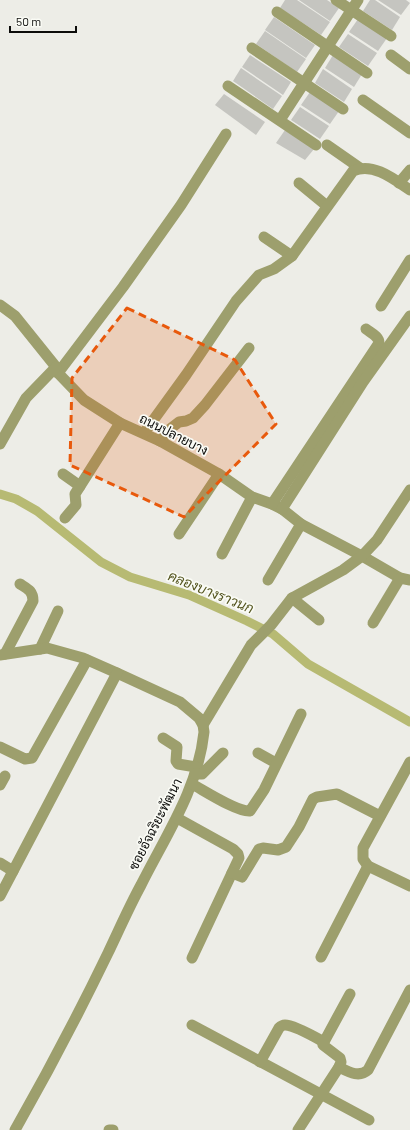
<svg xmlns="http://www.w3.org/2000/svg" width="410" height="1130" font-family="Barlow,Sarabun,sans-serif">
<rect width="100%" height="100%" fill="#edede7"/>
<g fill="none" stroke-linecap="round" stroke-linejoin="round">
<polyline stroke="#b7ba73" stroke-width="9" points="0,494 16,499 37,511 101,562 130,577 189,595 247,621 273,634 308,664 410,722"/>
</g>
<g fill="#c5c5c0">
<polygon points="285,0 297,0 330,22 321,35 280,8"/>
<polygon points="299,0 327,0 339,8 330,21"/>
<polygon points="370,0 375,0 400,17 392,30 363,11"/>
<polygon points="378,0 406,0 410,3 401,15"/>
<polygon points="274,17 315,45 306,58 265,30"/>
<polygon points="358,19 387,38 378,51 349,32"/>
<polygon points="265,31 306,59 297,72 256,44"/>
<polygon points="348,34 377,53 368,66 339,47"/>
<polygon points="250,55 291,82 283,95 242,67"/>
<polygon points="333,55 362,74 354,87 325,68"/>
<polygon points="241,68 282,96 273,109 233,81"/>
<polygon points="323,69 352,89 344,102 315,83"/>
<polygon points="310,92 339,111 330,124 301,105"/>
<polygon points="224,94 265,122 256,135 215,105"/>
<polygon points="300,107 329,126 320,139 291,120"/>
<polygon points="285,130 314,149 305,160 276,143"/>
</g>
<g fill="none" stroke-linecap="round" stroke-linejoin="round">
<g stroke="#9d9f6d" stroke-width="11">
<polyline points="336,0 391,36"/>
<polyline points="277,12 367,73"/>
<polyline points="252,48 343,109"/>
<polyline points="391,55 410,69"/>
<polyline points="228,86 316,145"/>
<polyline points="363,100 410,133"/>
<polyline points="280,120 358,0"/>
<polyline points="327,145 360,168"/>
<polyline points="299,183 327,206"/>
<polyline points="399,183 410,170"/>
<polyline points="264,237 292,256"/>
<polyline points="0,305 15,316 56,367 58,373 84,400 120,423 160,441 219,474 252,497 272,504 282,509 301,524 362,556 400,578 410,580"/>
<polyline points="381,306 410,260"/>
<polyline points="58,373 123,287 181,205 226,134"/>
<path d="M 144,433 L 186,375 L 236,301 L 259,275 L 274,269 L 292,256 L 353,171 C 373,162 394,179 410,190"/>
<polyline points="160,441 170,429 179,422 186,421 193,418 205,405 249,348"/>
<polyline points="0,444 26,398 56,367"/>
<polyline points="63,474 80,486"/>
<path d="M 272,504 L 379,343 C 379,336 371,333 366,329"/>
<polyline points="282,509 363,382 410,316"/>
<polyline points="65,518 76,505 75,494 120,423"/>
<polyline points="179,534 219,474"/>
<polyline points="222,554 252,497"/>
<polyline points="268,580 301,524"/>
<polyline points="292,598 319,620"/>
<polyline points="373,623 400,578"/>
<polyline points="40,649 58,611"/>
<path d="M 5,654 L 33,601 C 33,591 28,589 20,584"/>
<path d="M 0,655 L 47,648 L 83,658 L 117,673 L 180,702 L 199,718 L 203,725 L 204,732 C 198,789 166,835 141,885 C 129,907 119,930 108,953 C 79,1013 48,1072 15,1130"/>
<polyline points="203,725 251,645 271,625 292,598 343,570 362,556 377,540 410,490"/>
<polyline points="163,738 177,747 176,761 178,764 196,767"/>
<polyline points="0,747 25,759 32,758 87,660"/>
<polyline points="258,753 276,763"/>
<polyline points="410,762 363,848 363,859 368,866 410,886"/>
<polyline points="195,774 202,774 223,753"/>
<path d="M 192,784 C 205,791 237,812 250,811 L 264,790 L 301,714"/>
<polyline points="0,785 5,776"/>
<polyline points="177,818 233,849 238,854 239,858 192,958"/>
<polyline points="0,863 13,871"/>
<polyline points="232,873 242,877 259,849 263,848 278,850 286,847 299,827 313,799 317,797 337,794 380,816"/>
<polyline points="0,896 117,673"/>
<polyline points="321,957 368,866"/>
<polyline points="192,1025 369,1120"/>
<path d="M 260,1062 L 279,1028 C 281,1026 282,1025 285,1025 C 294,1025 315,1037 324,1042"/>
<path d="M 339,1067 C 349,1072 359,1078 368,1070 L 410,990"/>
<polyline points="109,1130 113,1130"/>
<polyline points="298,1130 339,1067 341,1062 340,1058 323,1045 324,1042 350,994"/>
</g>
</g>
<path fill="#e8590c" fill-opacity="0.2" stroke="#e8590c" stroke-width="3" stroke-dasharray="8 5" stroke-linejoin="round" d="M 127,308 L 235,360 L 276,424 L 184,517 L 70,465 L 72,378 Z"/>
<g text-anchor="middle" stroke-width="3.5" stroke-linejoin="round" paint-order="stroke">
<g font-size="13" fill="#0c0c0a" stroke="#fafbf5">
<text transform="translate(174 434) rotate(27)" y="5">ถนนปลายบาง</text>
<text transform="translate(155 824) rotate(-63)" y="5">ซอยอัจฉริยะพัฒนา</text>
</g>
<g font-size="14" font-style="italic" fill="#555621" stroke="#fafbf5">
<text transform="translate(211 592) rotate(22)" y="5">คลองบางราวนก</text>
</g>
</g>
<path d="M10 26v6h66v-6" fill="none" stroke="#0c0c0a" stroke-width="2"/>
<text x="16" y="26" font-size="12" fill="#0c0c0a" stroke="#fafbf5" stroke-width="3" paint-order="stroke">50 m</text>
</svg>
